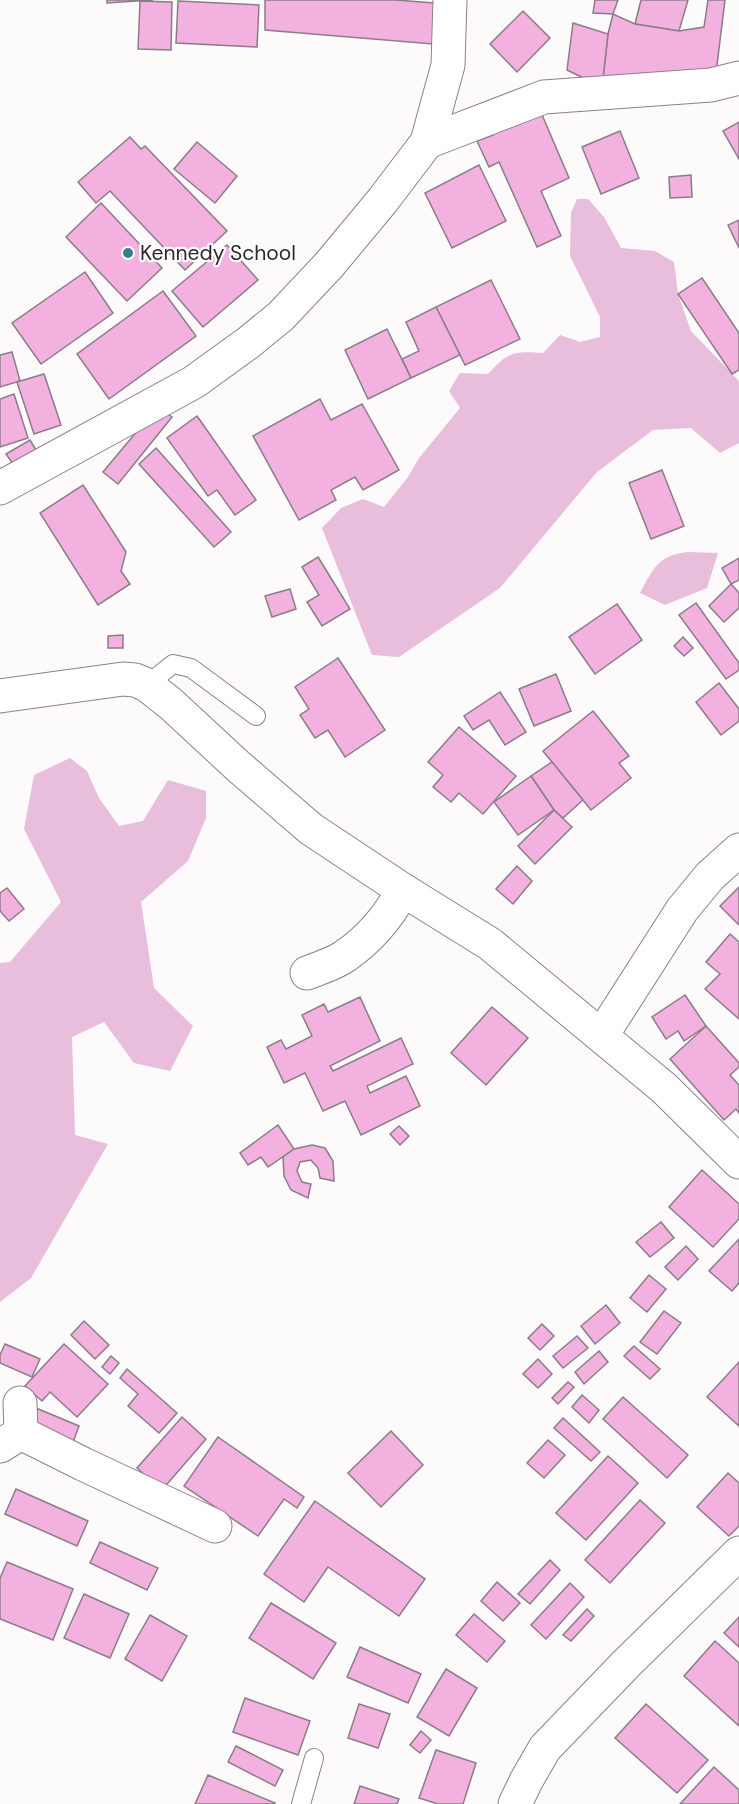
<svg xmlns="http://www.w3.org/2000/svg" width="739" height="1804" font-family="'DM Sans',sans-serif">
<rect width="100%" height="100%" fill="#fdfafc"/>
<g fill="#e9bddc">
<path d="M 577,199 L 588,199 L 604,217 L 621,248 L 655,251 L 674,262 L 678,294 L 691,331 L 739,381 L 739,443 L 720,453 L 691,428 L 653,430 L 597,472 L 500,588 L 399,657 L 372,655 L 322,528 L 341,508 L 363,499 L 384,507 L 408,477 L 419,458 L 460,408 L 449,391 L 460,373 L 488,374 C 508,352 513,351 543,353 L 560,335 L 580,342 L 600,337 L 600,317 L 570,256 L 571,213 Z"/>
<path d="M 688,552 L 718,553 L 707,588 L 665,605 L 640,593 C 653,569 658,555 688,552 Z"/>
<polygon points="70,758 87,771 99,798 119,826 143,821 168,780 206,791 206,818 188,861 141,902 154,988 193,1026 170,1071 134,1063 104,1022 72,1037 75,1135 108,1144 31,1278 0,1302 0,963 10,962 61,902 24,829 34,775"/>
</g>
<g fill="#f3b1e0" stroke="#8b7d87" stroke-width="1.5">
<polygon points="107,0 153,0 107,3"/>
<polygon points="265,0 396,0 434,3 433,44 265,30"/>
<polygon points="595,0 618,0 613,14 593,13"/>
<polygon points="641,0 688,0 679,31 635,24"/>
<polygon points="708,0 725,0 716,73 602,87 608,34 613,14 635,24 679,31 704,27"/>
<polygon points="140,1 172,2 171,50 138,49"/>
<polygon points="178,1 259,5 257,47 176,43"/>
<polygon points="523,11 550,38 517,72 490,44"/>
<polygon points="573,23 608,34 602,87 567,70"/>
<polygon points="537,103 569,178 541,191 561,236 537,247 499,162 489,167 477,141 493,135 489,125"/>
<polygon points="739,122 739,159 723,131"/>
<polygon points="620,131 639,178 601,194 582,147"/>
<polygon points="130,137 141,149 145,146 227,231 185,270 110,191 96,203 78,182"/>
<polygon points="197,142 237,176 215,203 174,169"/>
<polygon points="479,165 506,221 452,248 425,193"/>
<polygon points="691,175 692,197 670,198 669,177"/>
<polygon points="101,203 162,268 127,301 66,237"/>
<polygon points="739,220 739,248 728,225"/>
<polygon points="227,245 258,280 203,327 172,291"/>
<polygon points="85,272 113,313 41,364 12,323"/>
<polygon points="702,278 739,333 739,370 732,374 678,294"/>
<polygon points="491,280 520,339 465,365 436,307"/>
<polygon points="163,291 196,336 109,399 77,354"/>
<polygon points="436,307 460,355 411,378 402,359 419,351 406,322"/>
<polygon points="387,329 411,378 368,399 345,350"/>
<polygon points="12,352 20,381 0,387 0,355"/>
<polygon points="44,374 61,425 34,434 17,382"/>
<polygon points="14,394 28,438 0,447 0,399"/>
<polygon points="320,399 331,420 362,404 399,470 363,490 355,477 331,490 336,500 299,520 253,436"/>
<polygon points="158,406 172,417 118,484 103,472"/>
<polygon points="197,416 256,500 235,515 217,490 208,496 167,438"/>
<polygon points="30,440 36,450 13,464 6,454"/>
<polygon points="156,448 231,532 214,547 139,464"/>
<polygon points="662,470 684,526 651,539 629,483"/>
<polygon points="83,485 126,552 121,571 130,584 98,605 40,513"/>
<polygon points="318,557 350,609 322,626 307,602 319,595 302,567"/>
<polygon points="739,558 739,580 731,584 722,568"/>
<polygon points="731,584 739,593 739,608 724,622 709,606"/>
<polygon points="290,589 296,609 272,617 265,596"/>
<polygon points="696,603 739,663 739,670 726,679 679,615"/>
<polygon points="617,604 642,640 595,674 569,637"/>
<polygon points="123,635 123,648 108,648 108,636"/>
<polygon points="683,637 693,648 684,656 674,646"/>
<polygon points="338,658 385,730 345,757 328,730 315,738 300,715 309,709 295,687"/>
<polygon points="556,674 571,711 534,726 519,689"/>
<polygon points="719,683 739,709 739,721 721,735 696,702"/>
<polygon points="500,692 526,732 505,745 489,720 473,730 464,716"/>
<polygon points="593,711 629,756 619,763 631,778 591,810 543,751"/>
<polygon points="459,727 516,776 483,814 459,793 451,802 433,787 443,775 428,762"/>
<polygon points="552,762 583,800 563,818 554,810 531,776"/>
<polygon points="531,776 554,810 518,835 494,802"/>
<polygon points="554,810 572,827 535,864 518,846"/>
<polygon points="517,866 532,881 513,904 496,889"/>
<polygon points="739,887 739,925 720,906"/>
<polygon points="7,888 24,909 9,921 0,911 0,893"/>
<polygon points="730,934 739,942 739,1019 705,989 720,974 706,962"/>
<polygon points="685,995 706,1026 684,1041 678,1031 666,1039 652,1017"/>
<polygon points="360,997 380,1041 330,1066 333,1071 401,1038 413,1064 367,1086 370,1093 406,1076 420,1106 361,1135 345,1101 323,1111 305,1073 284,1083 267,1047 281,1040 286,1049 312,1036 302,1015 324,1004 328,1012"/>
<polygon points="492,1007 528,1038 486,1085 451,1053"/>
<polygon points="706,1026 739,1063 739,1067 730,1075 739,1085 739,1113 736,1109 724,1120 670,1059"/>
<polygon points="278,1125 294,1149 268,1167 261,1157 248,1165 240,1153"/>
<polygon points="399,1126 409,1136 400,1145 390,1134"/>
<polygon points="312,1145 325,1148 333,1161 334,1181 320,1178 318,1168 311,1160 300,1162 297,1171 302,1182 311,1184 308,1198 291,1190 284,1176 283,1157 294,1149"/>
<polygon points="702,1170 739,1204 739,1219 713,1247 669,1207"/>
<polygon points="661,1222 674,1238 650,1257 636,1242"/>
<polygon points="739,1239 739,1283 732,1291 709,1271"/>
<polygon points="686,1246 698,1259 678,1280 665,1267"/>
<polygon points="649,1275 666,1289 647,1312 630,1298"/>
<polygon points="606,1305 620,1323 595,1344 581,1326"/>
<polygon points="664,1311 681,1323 657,1354 640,1342"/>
<polygon points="84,1321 109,1345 95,1359 71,1335"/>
<polygon points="542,1324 554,1336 540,1350 528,1338"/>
<polygon points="577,1336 588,1348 563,1368 553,1356"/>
<polygon points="5,1344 40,1359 32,1377 0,1363 0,1355"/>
<polygon points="64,1344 108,1384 77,1417 50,1392 42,1401 25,1386"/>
<polygon points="634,1346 660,1369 650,1379 624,1356"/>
<polygon points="599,1351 608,1362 584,1384 575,1372"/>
<polygon points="111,1356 119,1363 110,1374 102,1367"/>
<polygon points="538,1359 552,1374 538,1388 523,1374"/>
<polygon points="739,1362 739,1426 707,1397"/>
<polygon points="127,1369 177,1413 159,1433 128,1406 138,1394 120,1378"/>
<polygon points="568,1382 574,1387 558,1404 552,1398"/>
<polygon points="582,1395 599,1410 589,1423 572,1407"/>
<polygon points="623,1397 688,1455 667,1478 603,1419"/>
<polygon points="36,1408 79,1426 72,1445 28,1426"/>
<polygon points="182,1417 206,1439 162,1490 137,1468"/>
<polygon points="563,1418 600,1452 591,1461 554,1428"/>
<polygon points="391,1431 423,1465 381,1507 348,1473"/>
<polygon points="218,1437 304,1497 297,1508 284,1499 258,1536 184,1486"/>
<polygon points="548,1440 565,1455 544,1478 527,1463"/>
<polygon points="608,1456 638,1483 586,1540 556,1513"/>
<polygon points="728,1473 739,1483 739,1526 729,1536 697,1507"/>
<polygon points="16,1489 88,1521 77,1546 5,1514"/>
<polygon points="640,1500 665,1523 610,1583 585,1560"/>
<polygon points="315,1501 425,1579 399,1616 328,1567 304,1602 264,1574"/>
<polygon points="100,1542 158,1568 147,1590 90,1563"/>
<polygon points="550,1560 560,1570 530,1604 518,1594"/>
<polygon points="7,1562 73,1589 53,1640 0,1619 0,1578"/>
<polygon points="497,1582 520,1603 503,1621 481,1601"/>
<polygon points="570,1583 584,1597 546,1639 531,1625"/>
<polygon points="84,1594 129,1614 110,1658 64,1638"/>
<polygon points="271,1603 336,1643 313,1679 249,1638"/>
<polygon points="587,1609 594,1616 571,1641 563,1635"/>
<polygon points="474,1614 505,1641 487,1662 456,1635"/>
<polygon points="150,1615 187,1636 162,1681 125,1659"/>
<polygon points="739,1617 739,1647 724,1633"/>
<polygon points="715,1641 739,1663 739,1726 684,1676"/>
<polygon points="360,1647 421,1674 408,1703 347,1677"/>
<polygon points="446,1669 477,1688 449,1736 417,1717"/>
<polygon points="245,1698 310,1721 298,1755 233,1732"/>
<polygon points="359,1704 390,1714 378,1748 348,1738"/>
<polygon points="646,1704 708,1760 677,1793 615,1738"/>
<polygon points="421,1731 431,1740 420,1753 410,1745"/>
<polygon points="236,1746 283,1770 275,1786 228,1762"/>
<polygon points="436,1750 476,1763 463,1804 438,1804 419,1798"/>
<polygon points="714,1767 739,1790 739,1804 680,1804"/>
<polygon points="208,1775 275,1803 274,1804 195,1804"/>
<polygon points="360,1786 399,1799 397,1804 354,1804"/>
</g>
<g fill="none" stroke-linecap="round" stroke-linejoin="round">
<g stroke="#8d8089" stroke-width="20">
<g id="lane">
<polyline points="147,685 173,664 191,668 256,716"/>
<polyline points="301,1804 314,1758"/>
</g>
</g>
<g stroke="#8d8089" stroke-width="35">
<g id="street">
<polyline points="427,142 544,97 711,85 739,78"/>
<polyline points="0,488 194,382 248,343 281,316 329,265 383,200 427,142 448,65 450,0"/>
<polyline points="0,696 123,679 135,680 147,685 171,704 239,767 311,829 403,890 490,944 664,1088 739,1162"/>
<path d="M 307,973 C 319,968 334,964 345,956 C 370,939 389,916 403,890"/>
<polyline points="602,1035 682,910 710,876 739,850"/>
<polyline points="21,1433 83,1464 215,1526"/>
<polyline points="0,1446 21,1433 20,1403"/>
<polyline points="515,1804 526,1781 545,1748 626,1664 739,1553"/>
</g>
</g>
<use href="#lane" stroke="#fff" stroke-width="18"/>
<use href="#street" stroke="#fff" stroke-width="33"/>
</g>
<circle fill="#377e88" stroke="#fff" stroke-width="2" cx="128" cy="253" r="6"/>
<g text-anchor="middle" stroke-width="4.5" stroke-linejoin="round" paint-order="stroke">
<g font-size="21" fill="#2d272b" stroke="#fff" text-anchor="start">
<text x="140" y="260">Kennedy School</text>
</g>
</g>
</svg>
